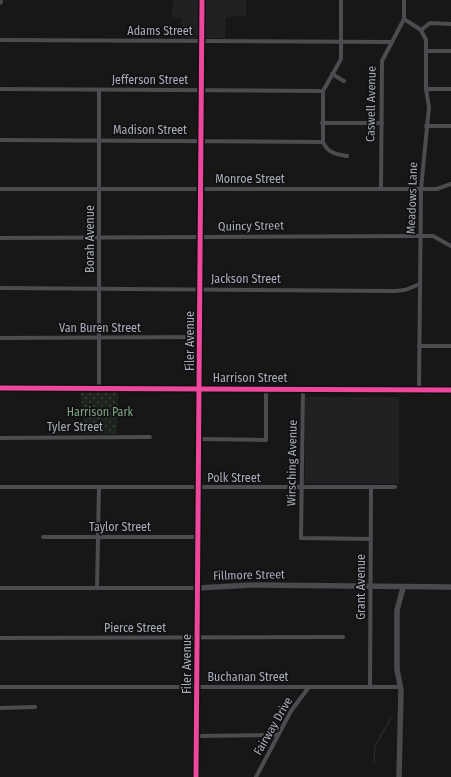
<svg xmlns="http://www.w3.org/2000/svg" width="451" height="777" font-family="'Fira Sans Condensed',sans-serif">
<defs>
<pattern id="green-dots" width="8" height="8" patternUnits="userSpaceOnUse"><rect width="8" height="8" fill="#1d241e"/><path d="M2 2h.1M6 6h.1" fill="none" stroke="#3b413d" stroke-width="1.8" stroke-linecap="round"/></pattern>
</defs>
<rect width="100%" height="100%" fill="#171717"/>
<g fill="#212123">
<polygon points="173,0 246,0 246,16 226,17 225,38 181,38 181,18 172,17"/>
<polygon points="305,397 399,397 399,484 305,483"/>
</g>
<path fill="url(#green-dots)" d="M 81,392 L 118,392 L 117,434 L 85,433 C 84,419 81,406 81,392 Z"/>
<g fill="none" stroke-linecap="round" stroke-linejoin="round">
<polyline stroke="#2a3239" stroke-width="1" points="374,762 375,746 391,718"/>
<g stroke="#4b4c50" stroke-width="4">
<path d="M 341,0 L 341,59 L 323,91 L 323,142 C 328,153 335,154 347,156"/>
<polyline points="404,19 421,30 426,40 426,89 429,107 421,189 419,389"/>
<polyline points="421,30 430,23 451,24"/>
<polyline points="0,40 391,42"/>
<polyline points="426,51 451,51"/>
<polyline points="332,74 344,81"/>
<polyline points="0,89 323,91"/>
<polyline points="426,89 451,89"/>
<polyline points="99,90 99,389"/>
<polyline points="322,123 382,123"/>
<polyline points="426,126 451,126"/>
<polyline points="0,140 323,142"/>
<polyline points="0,189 437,189 451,184"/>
<polyline points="381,189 382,61 404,19 404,0"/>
<polyline points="0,238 420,236 433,236 451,246"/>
<polyline points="0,288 395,291 405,290 420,284"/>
<polyline points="0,338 200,337"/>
<polyline points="419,346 451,346"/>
<polyline points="303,389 301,538 371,539"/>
<polyline points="0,438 150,437"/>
<polyline points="199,439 266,440 266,389"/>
<polyline points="0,487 395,487"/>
<polyline points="43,537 198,537"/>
<polyline points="0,588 197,588"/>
<polyline points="97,588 99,487"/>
<polyline points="0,638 343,637"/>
<polyline points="0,687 400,687"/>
<polyline points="370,687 371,487"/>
<polyline points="0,708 35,707"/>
<polyline points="196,736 278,735"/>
<polyline points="256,777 291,711 309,687"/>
</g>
<g stroke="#4a4a4e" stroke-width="5.5">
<polyline points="0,2 0,0"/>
<polyline points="0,388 451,390"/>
<polyline points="197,588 252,585 451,587"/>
<polyline points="196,777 202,0"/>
<polyline points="399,777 401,690 397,670 397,610 403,588"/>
</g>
<g stroke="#111113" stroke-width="8">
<g id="cycleway">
<polyline points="0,388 451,390"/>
<polyline points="196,777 202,0"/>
</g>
</g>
<use href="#cycleway" stroke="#ed469a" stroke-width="5"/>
</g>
<g text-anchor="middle" stroke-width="3.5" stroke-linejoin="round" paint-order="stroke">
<g font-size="12" fill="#a8adb8" stroke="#111113">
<text x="160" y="35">Adams Street</text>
<text x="150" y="84">Jefferson Street</text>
<text transform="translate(371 104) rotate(-89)" y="4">Caswell Avenue</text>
<text x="150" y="134">Madison Street</text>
<text x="250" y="183">Monroe Street</text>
<text transform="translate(412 198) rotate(-88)" y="4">Meadows Lane</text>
<text transform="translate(251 226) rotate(-1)" y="4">Quincy Street</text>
<text transform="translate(90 239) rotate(-90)" y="4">Borah Avenue</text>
<text x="246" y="283">Jackson Street</text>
<text x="100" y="332">Van Buren Street</text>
<text transform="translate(190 341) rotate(-90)" y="4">Filer Avenue</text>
<text x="250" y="382">Harrison Street</text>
<text x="75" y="431">Tyler Street</text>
<text transform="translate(292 463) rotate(-89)" y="4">Wirsching Avenue</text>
<text x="234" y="482">Polk Street</text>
<text x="120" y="531">Taylor Street</text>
<text transform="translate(249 575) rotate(-1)" y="4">Fillmore Street</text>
<text transform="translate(361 587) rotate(-90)" y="4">Grant Avenue</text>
<text x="135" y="632">Pierce Street</text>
<text transform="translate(187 664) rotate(-90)" y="4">Filer Avenue</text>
<text x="248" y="681">Buchanan Street</text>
<text transform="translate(273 726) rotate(-60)" y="4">Fairway Drive</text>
</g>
<g font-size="12" fill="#7fa381" stroke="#111113">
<text x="100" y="416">Harrison Park</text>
</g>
</g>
</svg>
